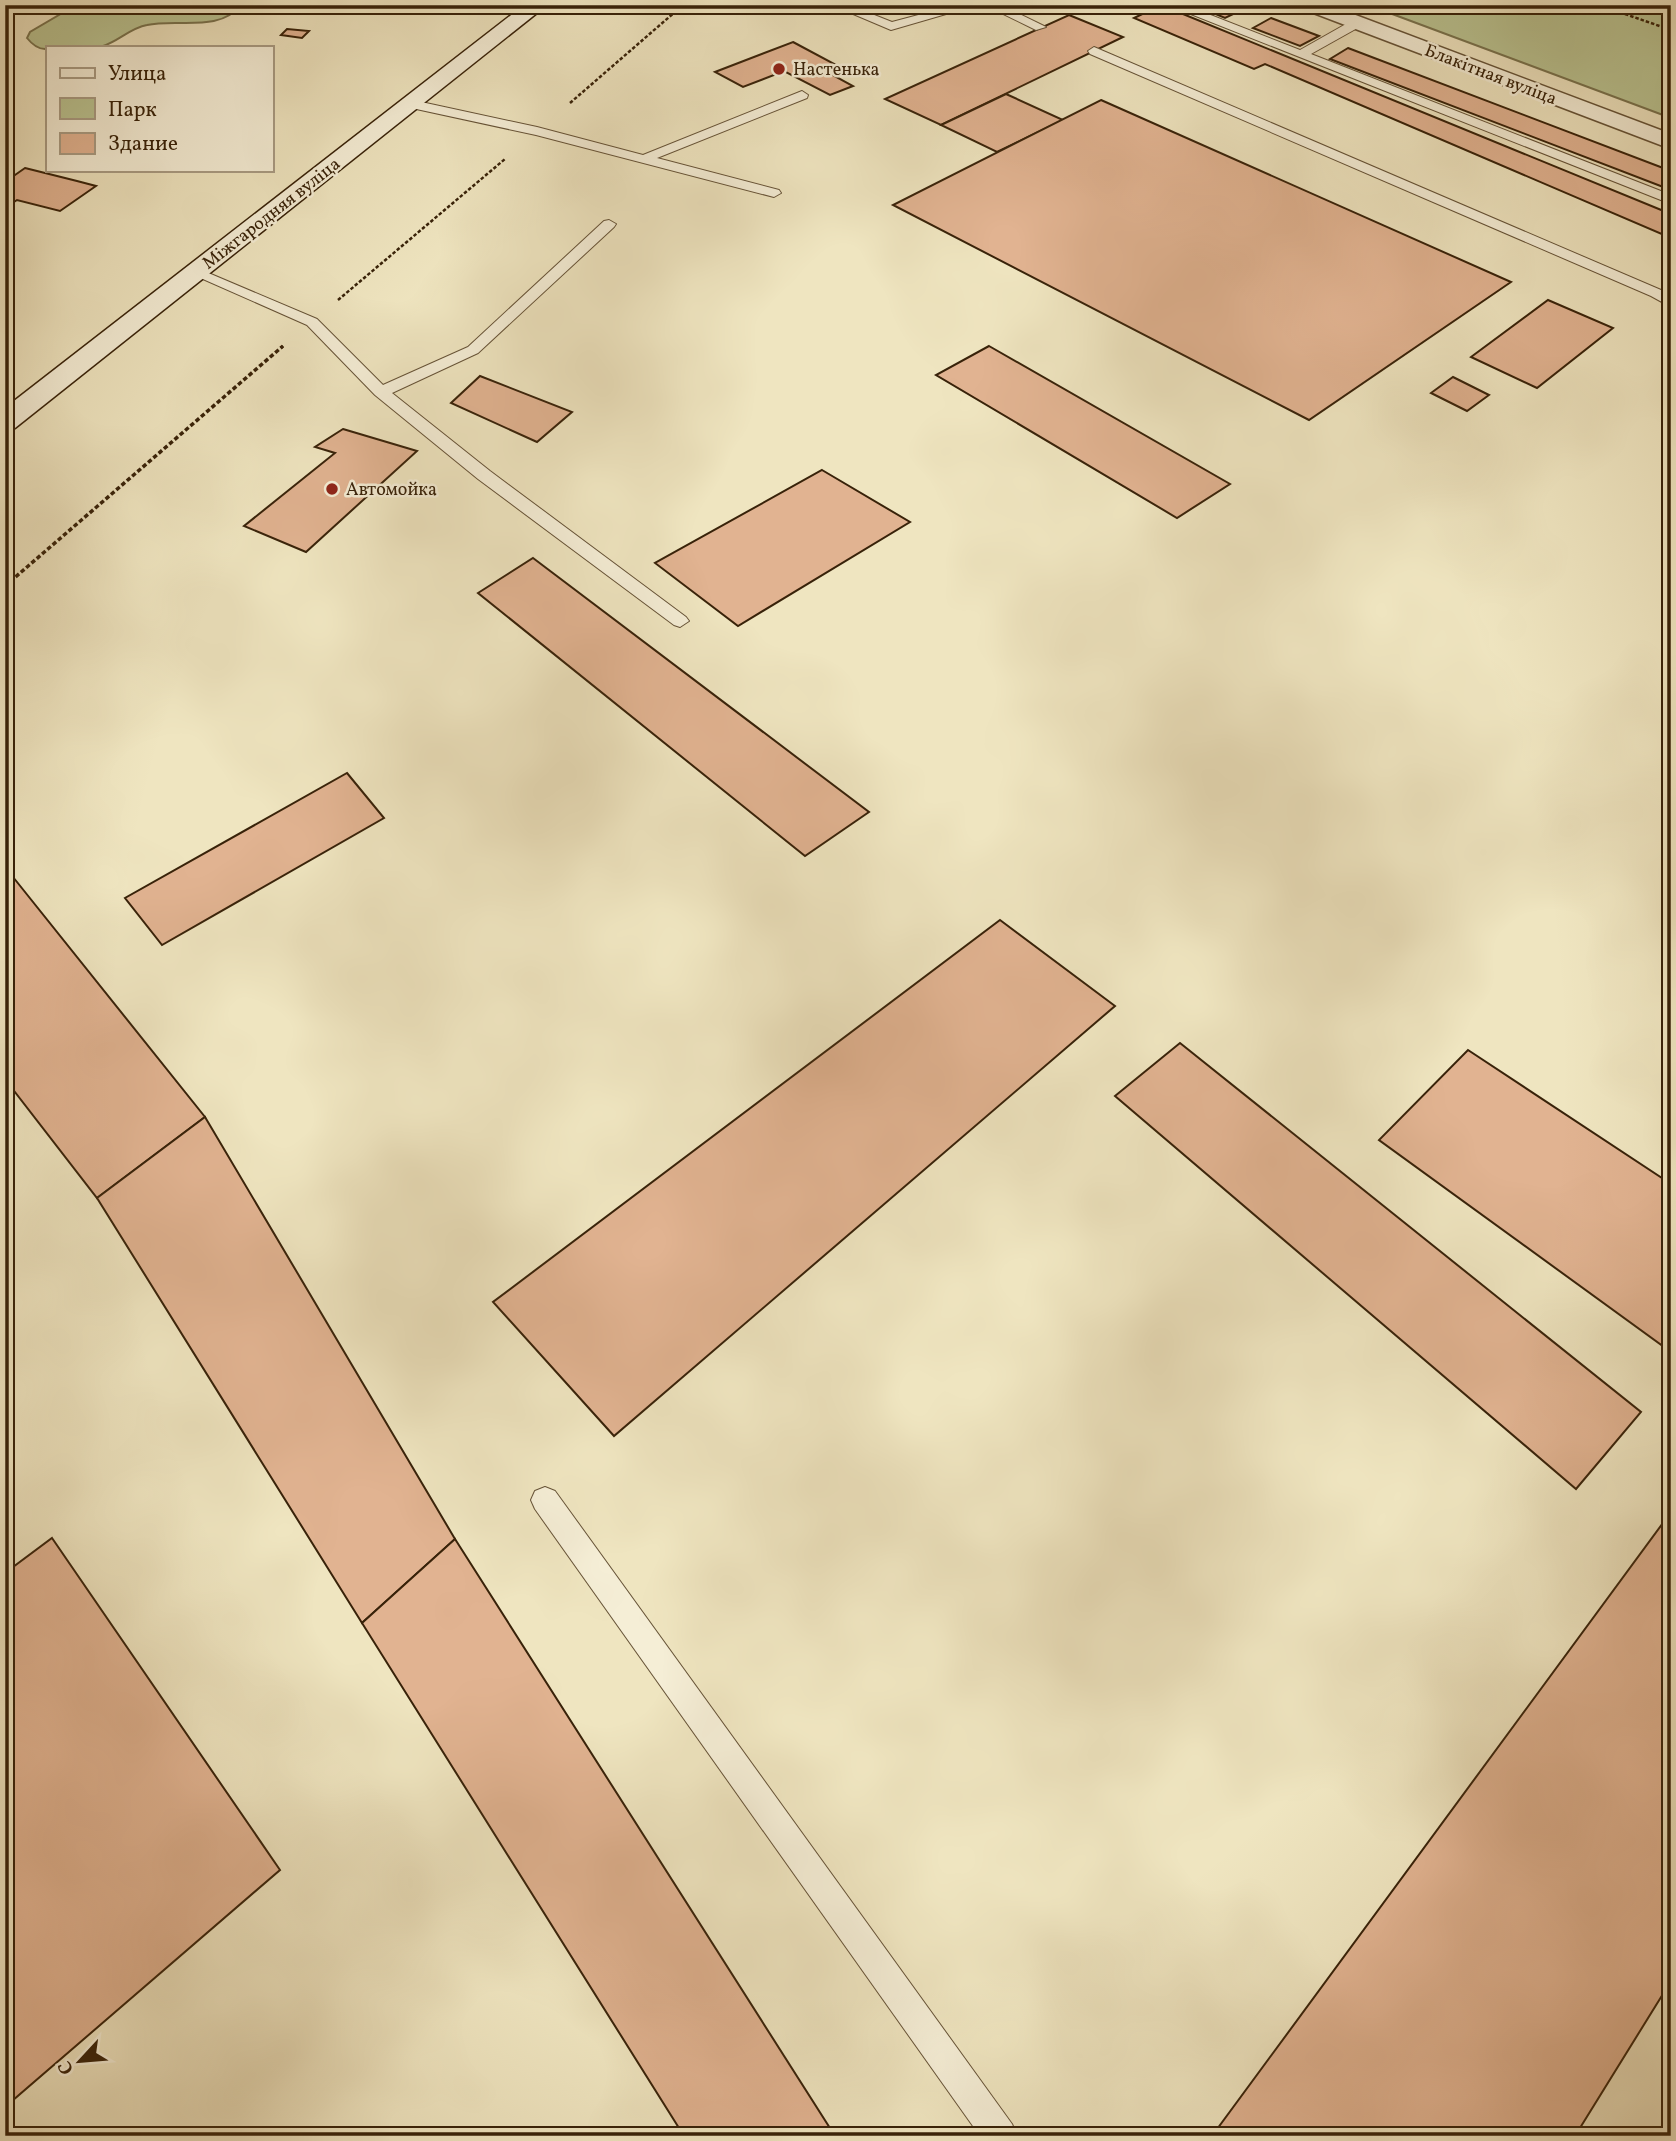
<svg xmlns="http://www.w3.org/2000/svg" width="1676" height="2141" font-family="Vollkorn,serif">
<rect width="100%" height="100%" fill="#efe5c0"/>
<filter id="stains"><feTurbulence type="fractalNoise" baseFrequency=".00286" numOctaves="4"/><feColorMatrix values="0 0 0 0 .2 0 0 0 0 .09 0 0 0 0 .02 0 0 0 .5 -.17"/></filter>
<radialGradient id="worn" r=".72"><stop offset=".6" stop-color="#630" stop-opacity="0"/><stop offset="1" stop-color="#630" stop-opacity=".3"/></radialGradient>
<g fill="#bac492" stroke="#79734e" stroke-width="2">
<path d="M 76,5 L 241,5 C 219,33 177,18 147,25 C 130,28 119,41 103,46 C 93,50 55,49 45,49 C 38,49 31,43 27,38 L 30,32 Z"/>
<polygon points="1368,5 1671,5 1671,118"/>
</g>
<g fill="#e1b391" stroke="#382209" stroke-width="2">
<polygon points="1161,5 1671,214 1671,238 1265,64 1254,69 1134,18"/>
<polygon points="1194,5 1236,5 1244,9 1225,18"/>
<polygon points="1069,15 1123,37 941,125 885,99"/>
<polygon points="1271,18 1319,36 1300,46 1253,28"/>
<polygon points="287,29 309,31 302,38 281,35"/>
<polygon points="793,42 840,67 827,72 853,86 830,95 784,71 743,87 715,72"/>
<polygon points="1348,48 1671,171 1671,190 1330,59"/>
<polygon points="1006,94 1063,120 997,152 941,125"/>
<polygon points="1101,100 1511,282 1309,420 893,205"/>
<polygon points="25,168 77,181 96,186 60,211 17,200 5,208 5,182"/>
<polygon points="1548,300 1613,328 1537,388 1471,357"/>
<polygon points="989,346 1230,484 1177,518 936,375"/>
<polygon points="480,376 572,412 537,442 451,403"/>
<polygon points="1453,377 1489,395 1467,411 1431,393"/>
<polygon points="343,429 417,451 306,552 244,526 335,453 315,447"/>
<polygon points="822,470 910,522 738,626 655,563"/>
<polygon points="533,558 869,812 805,856 478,593"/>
<polygon points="347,773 384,818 162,945 125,898"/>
<polygon points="9,872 205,1117 97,1198 11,1087 5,1090 5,874"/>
<polygon points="1000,920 1115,1006 614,1436 493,1302"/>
<polygon points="1180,1043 1641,1412 1576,1489 1115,1096"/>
<polygon points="1468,1050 1671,1184 1671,1352 1379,1140"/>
<polygon points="205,1117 455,1539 362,1623 97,1198"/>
<polygon points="1671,1512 1671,1981 1575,2136 1212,2136"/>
<polygon points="52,1538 280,1870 5,2107 5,1573"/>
<polygon points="455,1539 835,2136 684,2136 362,1623"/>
</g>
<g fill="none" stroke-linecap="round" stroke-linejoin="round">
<g stroke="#665337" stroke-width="2">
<g id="service">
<polygon points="832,5 849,5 892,22 956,5 977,5 891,30"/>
<polygon points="985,5 1001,5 1046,27 1036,30"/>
<polygon points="1134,5 1150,5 1136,14 1128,14 1128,8"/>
<polygon points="1168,5 1185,5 1300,50 1353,20 1361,20 1361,26 1311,54 1671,195 1671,204"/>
<polygon points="1094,47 1661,290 1671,296 1671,307 1651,296 1090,54 1088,51"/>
<polygon points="802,91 808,95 807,98 657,158 779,190 781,193 774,197 536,135 407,107 406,104 412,100 537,127 643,155"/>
<polygon points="609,220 616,224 614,227 478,353 392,393 490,471 686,617 689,621 680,627 674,625 478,479 375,395 307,325 187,272 194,268 199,269 317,319 383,385 468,347 604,221"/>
<polygon points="545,1487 555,1491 1012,2124 1017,2136 980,2136 535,1509 531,1500 535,1491"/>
</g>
</g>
<g stroke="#665337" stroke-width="3">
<polygon id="tertiary" points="1300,5 1329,5 1671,134 1671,149 1303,9"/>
</g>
<g stroke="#382209" stroke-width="3">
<polygon id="secondary" points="524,5 547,5 15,428 5,430 5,408"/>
</g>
<g stroke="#382209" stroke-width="2.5" stroke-dasharray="3.5 2" stroke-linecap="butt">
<polyline points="1599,5 1671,30"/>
<polyline points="594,6 599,5"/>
<polyline points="570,103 683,5"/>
<polyline points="338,300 505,159"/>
<polyline points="281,348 283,346"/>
</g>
<polyline stroke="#382209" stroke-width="3.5" stroke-dasharray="4.5 2.5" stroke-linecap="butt" points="5,586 283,346"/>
<use href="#service" fill="#f5eed6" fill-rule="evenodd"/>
<use href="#tertiary" fill="#f5eed6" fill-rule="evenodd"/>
<use href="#secondary" fill="#f5eed6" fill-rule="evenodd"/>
</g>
<g fill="#8f2418" stroke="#f5eed6" stroke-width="2.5">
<circle cx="779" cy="69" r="7"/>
<circle cx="332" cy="489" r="7"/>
</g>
<g text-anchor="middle" stroke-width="5" stroke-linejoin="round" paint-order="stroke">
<g font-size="18" fill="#382209" stroke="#f5eed6" text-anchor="start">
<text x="793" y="75">Настенька</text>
<text x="346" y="495">Автомойка</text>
</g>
<g font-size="18" fill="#382209" stroke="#f5eed6">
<text transform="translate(1491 74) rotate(21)" y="6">Блакітная вуліца</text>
<text transform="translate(271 213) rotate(-38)" y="6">Міжгародняя вуліца</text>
</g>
</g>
<rect width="1676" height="2141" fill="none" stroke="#efe5c0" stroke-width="28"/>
<rect x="7" y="7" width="1662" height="2127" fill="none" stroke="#382209" stroke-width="3.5"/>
<rect x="14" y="14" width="1648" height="2113" fill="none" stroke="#382209" stroke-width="2"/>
<rect x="46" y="46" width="228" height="126" fill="#f5eed6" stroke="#a99c84" stroke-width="2"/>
<rect x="60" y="68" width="35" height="10" fill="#f5eed6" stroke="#a99c84" stroke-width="2"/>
<text x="108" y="80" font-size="21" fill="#382209">Улица</text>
<rect x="60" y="98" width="35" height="21" fill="#bac492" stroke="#a99c84" stroke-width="2"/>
<text x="108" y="116" font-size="21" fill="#382209">Парк</text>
<rect x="60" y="133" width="35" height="21" fill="#e1b391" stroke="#a99c84" stroke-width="2"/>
<text x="108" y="150" font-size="21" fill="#382209">Здание</text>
<g transform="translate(80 2061) rotate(244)" stroke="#f5eed6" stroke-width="5" paint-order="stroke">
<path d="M0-5L12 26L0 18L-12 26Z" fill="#382209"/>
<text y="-10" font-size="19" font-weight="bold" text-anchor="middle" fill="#382209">С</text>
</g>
<rect width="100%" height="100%" filter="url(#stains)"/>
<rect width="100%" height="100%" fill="url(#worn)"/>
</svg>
